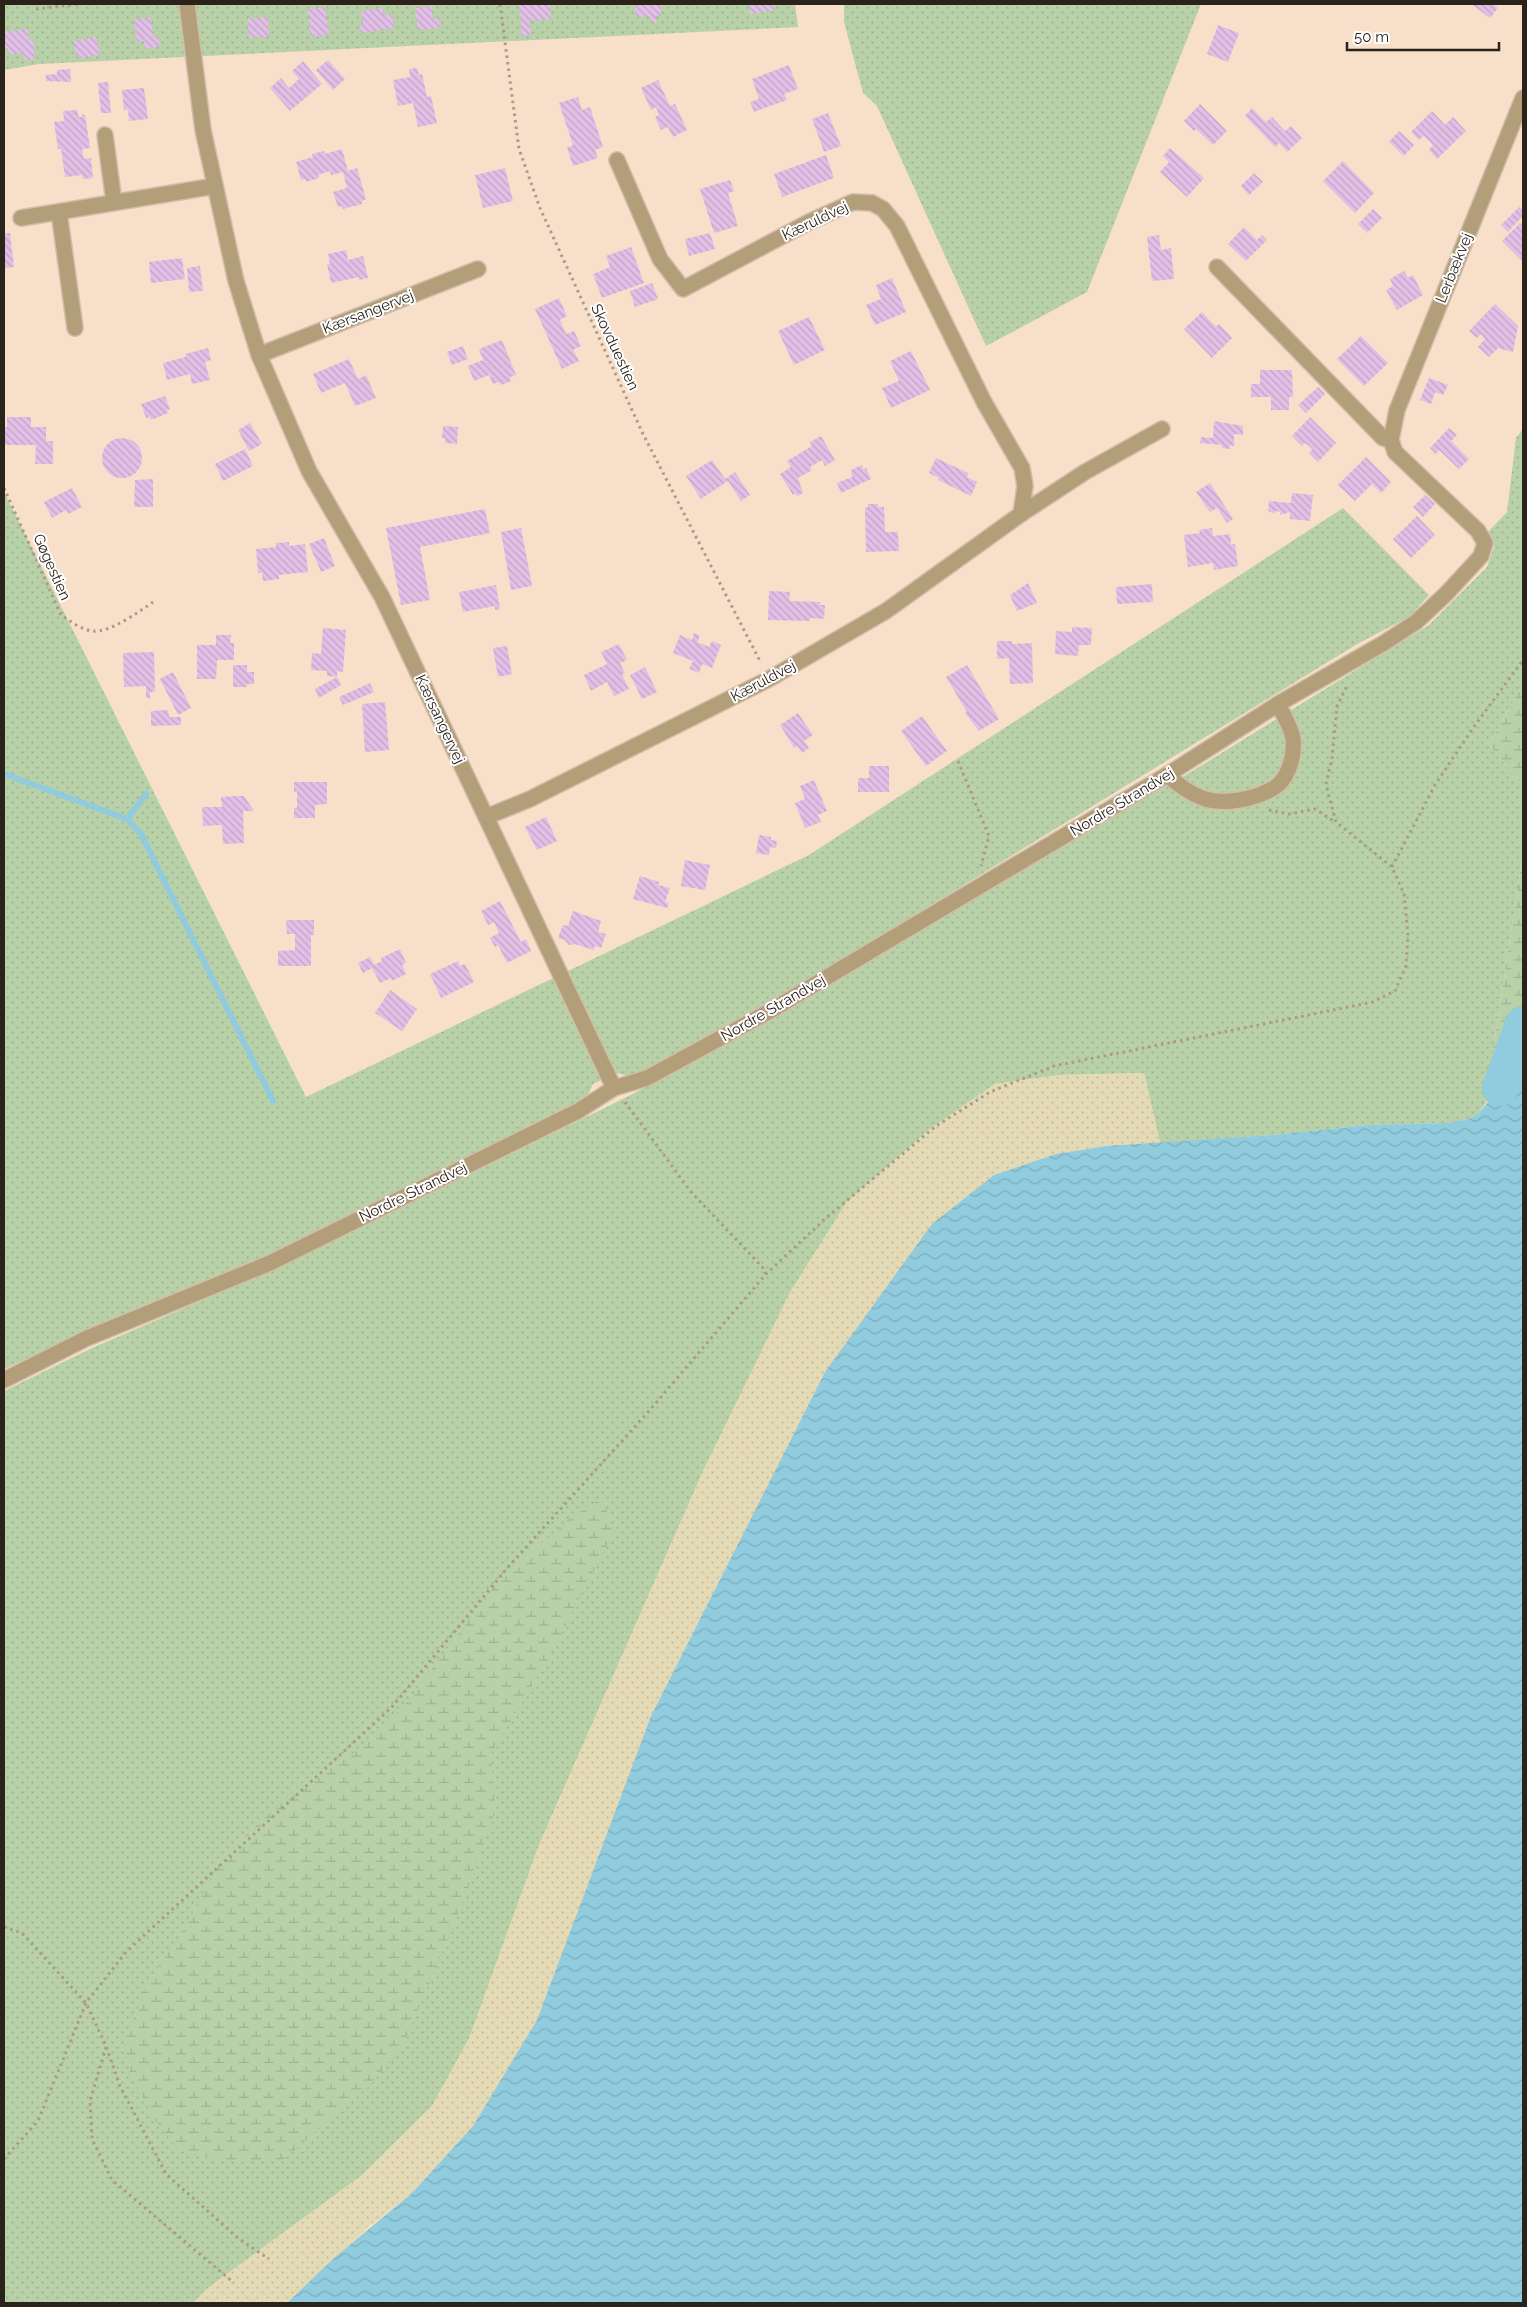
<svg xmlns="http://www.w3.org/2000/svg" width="1527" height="2307" font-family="Raleway,sans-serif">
<defs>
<pattern id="grass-dots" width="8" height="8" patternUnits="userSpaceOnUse" patternTransform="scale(1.25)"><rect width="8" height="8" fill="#b8d1a8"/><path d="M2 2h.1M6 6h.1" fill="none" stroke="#9eb390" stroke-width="1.8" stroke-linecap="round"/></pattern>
<pattern id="wetland-marsh" width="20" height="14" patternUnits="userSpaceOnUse" patternTransform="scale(1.25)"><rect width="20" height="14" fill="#b8d1a8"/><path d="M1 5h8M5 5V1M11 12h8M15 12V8" fill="none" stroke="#9eb390"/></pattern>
<pattern id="sand-dots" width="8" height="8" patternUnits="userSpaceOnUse" patternTransform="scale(1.25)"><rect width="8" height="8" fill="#e4dbb6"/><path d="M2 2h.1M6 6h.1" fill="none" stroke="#c4bc9c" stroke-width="1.8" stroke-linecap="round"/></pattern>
<pattern id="water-waves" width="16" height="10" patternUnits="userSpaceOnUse" patternTransform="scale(1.25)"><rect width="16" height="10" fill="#91cbde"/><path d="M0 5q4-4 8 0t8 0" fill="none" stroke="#7daebe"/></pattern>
<pattern id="building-back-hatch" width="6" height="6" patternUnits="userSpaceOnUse" patternTransform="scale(1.25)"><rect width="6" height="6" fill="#e1bfe6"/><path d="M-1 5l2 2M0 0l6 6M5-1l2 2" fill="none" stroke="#c1a4c5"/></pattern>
</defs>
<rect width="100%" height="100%" fill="#f8dfc9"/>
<g fill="url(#grass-dots)">
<polygon points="4,4 795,4 798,27 39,64 4,70"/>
<polygon points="844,4 1201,4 1087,292 986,346 877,106 863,93 844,22"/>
<polygon points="1523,429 1523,684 1489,744 1523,786 1523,853 1485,1104 1478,1114 1468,1119 1448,1123 1367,1125 1273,1135 1160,1143 1144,1073 1060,1075 995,1084 930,1129 846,1203 704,1469 539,1845 469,2039 432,2106 361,2176 208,2288 193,2303 4,2303 4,1391 92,1348 273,1270 631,1095 782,1012 1056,845 1181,778 1429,625 1487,567 1494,547 1488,532 1507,512 1516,438"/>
<polygon points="4,492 306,1097 809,855 1343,508 1429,595 1409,617 1359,643 768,1005 632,1077 617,1073 593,1084 587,1097 268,1255 4,1369"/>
</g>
<g fill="url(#wetland-marsh)">
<polygon points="1523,684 1523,786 1489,744"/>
<polygon points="1523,853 1523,1079 1500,1088 1485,1104"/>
<polygon points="602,1498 614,1531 550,1656 491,1753 495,1812 460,1910 401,2050 368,2087 284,2159 239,2162 201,2157 177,2148 155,2120 131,2076 124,2044 147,1983 184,1930 220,1859 317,1770 359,1750 405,1705 497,1582 569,1519"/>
</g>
<polygon fill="url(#sand-dots)" points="1144,1073 1160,1143 1106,1146 1056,1154 994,1175 825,1372 651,1716 537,2020 473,2126 412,2193 368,2227 287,2303 193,2303 208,2288 361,2176 432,2106 469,2039 539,1845 704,1469 790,1292 846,1203 930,1129 995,1084 1060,1075"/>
<polygon fill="url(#water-waves)" points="1523,1079 1523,2303 287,2303 334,2258 412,2193 473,2126 537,2020 651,1716 825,1372 932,1224 994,1175 1056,1154 1106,1146 1273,1135 1367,1125 1448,1123 1468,1119 1478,1114 1500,1088"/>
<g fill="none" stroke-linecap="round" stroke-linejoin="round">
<g stroke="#91cbde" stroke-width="6">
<polyline points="4,774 127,819 141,834 273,1101"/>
<polyline points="127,819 146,794"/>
</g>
<polyline stroke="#91cbde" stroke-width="36" points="1500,1088 1523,1024"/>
</g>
<g fill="url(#building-back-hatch)">
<polygon points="519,4 550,4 551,19 529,21 531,35 522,36"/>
<polygon points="635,4 661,4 661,15 656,16 657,22 650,22 650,16 636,17"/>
<polygon points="749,4 774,4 775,10 750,14"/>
<polygon points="1471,4 1492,4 1498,8 1490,18"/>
<polygon points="432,6 433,19 439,18 440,28 418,30 415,8"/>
<polygon points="325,7 329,35 311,37 308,9"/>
<polygon points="383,8 383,15 392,14 394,28 361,33 360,26 363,25 361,11"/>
<polygon points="150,17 154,38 159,37 160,46 145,49 144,41 137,42 134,20"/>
<polygon points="268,17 269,37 249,38 248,19"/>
<polygon points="1218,25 1239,33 1228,62 1207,54"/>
<polygon points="28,29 29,40 33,40 35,59 25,60 23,53 9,55 8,48 4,48 4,32"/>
<polygon points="96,37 100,55 80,58 79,55 76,55 73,41"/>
<polygon points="328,60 345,79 333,90 316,70"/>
<polygon points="303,61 322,84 290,111 270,88 281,78 289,88 299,79 292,71"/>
<polygon points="789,65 798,89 784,94 787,100 754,112 750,102 759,99 752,79"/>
<polygon points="417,68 419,75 422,74 427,97 431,96 437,123 418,127 413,103 398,106 393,80 410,77 409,69"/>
<polygon points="70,69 71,82 46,81 46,75 57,74 57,70"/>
<polygon points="658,80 670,106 675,104 687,130 673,137 668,127 661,130 655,117 659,115 656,107 651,110 641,88"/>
<polygon points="108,82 111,113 101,113 98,83"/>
<polygon points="144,88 148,119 129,121 128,109 124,110 122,90"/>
<polygon points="578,97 582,110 590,107 603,147 595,150 598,158 573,166 567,148 573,145 559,103"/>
<polygon points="1200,104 1227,131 1213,145 1196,129 1194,131 1184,121"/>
<polygon points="1252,108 1266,122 1272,117 1285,131 1291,126 1302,138 1287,152 1279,143 1275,147 1245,116"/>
<polygon points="77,110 79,117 82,117 81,114 85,115 90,148 82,149 84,159 91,158 93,178 83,179 82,175 65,177 61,149 58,149 54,122 64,121 63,111"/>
<polygon points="1432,111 1445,125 1453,117 1466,131 1437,159 1429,150 1433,145 1424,136 1419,140 1411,132"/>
<polygon points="828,113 841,146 824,152 812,119"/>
<polygon points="1399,131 1414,145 1404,156 1389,142"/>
<polygon points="1170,148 1204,178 1187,197 1160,172 1169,162 1163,156"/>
<polygon points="342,149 348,171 357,168 366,199 362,201 362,204 343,209 342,206 338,207 333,192 347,188 343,172 331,175 330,171 318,175 319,178 306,182 305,179 301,180 296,162 313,157 312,154 324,151 325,154"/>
<polygon points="826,155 834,178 782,197 774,174"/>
<polygon points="1343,161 1374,193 1355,213 1323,181"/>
<polygon points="505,168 513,201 483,208 475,175"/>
<polygon points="1254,173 1263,182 1249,195 1241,186"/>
<polygon points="730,180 734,191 728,193 738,226 714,233 700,189"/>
<polygon points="1519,207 1523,211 1523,216 1508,232 1501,225"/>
<polygon points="1373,209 1382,218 1367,233 1358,224"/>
<polygon points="1520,223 1523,226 1523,262 1502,241"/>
<polygon points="1244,227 1257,240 1262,235 1267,240 1246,261 1228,244"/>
<polygon points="4,233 10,233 14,267 4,268"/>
<polygon points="710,233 715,249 689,256 685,239"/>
<polygon points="1159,235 1161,250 1171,248 1174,279 1152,281 1147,237"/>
<polygon points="631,247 644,283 602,298 593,274 610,267 606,256"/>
<polygon points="346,250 348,260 363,256 368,278 359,280 359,277 331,283 327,264 330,264 328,254"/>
<polygon points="182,258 185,279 151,283 149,262"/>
<polygon points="200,266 203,291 189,292 187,268"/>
<polygon points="1404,271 1408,278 1413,275 1423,295 1397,310 1386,290 1393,286 1390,279"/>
<polygon points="892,278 906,312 875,325 866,305 881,299 876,285"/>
<polygon points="652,283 658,299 635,307 630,291"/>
<polygon points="559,298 567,316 560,320 566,334 574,331 581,346 573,350 579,361 562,369 535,309"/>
<polygon points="1495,304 1518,326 1513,352 1498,348 1489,357 1478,347 1485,339 1481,334 1477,338 1469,331"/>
<polygon points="1202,312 1216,327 1219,324 1232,338 1212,358 1184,329"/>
<polygon points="809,317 825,350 794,365 778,331"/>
<polygon points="1361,336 1388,363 1364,386 1337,359"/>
<polygon points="502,340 516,375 510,377 511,381 501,385 499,382 493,384 489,375 474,381 468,366 483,360 479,349"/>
<polygon points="463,346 468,359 452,365 447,352"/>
<polygon points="208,348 211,360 205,362 210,380 192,384 190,374 167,380 163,363 186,357 185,354"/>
<polygon points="911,351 930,390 891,408 882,388 899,381 890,361"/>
<polygon points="349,359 358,379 366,375 376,398 355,406 345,383 321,393 313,374"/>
<polygon points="1260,370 1292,370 1293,397 1289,397 1289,410 1271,410 1271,397 1251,397 1251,384 1260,384"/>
<polygon points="1429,378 1448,385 1443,395 1435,392 1431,404 1420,400"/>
<polygon points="1318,387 1325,394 1306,413 1298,405"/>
<polygon points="165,396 170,409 167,410 168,413 151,420 150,417 146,418 141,404"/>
<polygon points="7,417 31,417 31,427 46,427 46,441 53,441 53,464 35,464 36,445 4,445 4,427 7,427"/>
<polygon points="1310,417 1336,443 1318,462 1309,453 1312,449 1305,443 1302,446 1292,436"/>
<polygon points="1214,421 1243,426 1243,435 1234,434 1234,446 1230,445 1230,449 1222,448 1222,445 1200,443 1201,437 1213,438"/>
<polygon points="250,423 262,444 249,451 238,430"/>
<polygon points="443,426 458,427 457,444 445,443 445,438 442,438"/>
<polygon points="1449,428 1457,435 1451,441 1469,459 1459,469 1439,450 1436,454 1430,448"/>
<polygon points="821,436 835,460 825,466 822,460 810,467 812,470 798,478 803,493 797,496 795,493 793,495 780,474 791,467 787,461 812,446 810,442"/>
<circle cx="122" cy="458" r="20"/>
<polygon points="245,449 253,466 223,481 215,464"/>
<polygon points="1366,457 1391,482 1381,493 1372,484 1355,501 1338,485"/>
<polygon points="936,458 968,473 967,477 977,482 971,496 938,480 939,478 929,473"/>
<polygon points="712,460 725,479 735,472 750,495 741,501 728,481 701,499 686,476"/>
<polygon points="862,465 863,469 866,468 871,479 841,493 837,483 852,477 851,470"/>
<polygon points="153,479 153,507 134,507 135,480"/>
<polygon points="1210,483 1233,519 1227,523 1217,508 1210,512 1196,492"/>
<polygon points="72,488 82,507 68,514 66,510 52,518 44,502"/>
<polygon points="1292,493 1313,495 1310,521 1290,519 1290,512 1280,515 1280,512 1275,511 1275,514 1268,511 1269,501 1291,503"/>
<polygon points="1425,495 1435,504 1423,517 1413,507"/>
<polygon points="868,504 878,504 878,507 884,507 885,532 898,532 899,551 866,552 865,508 868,507"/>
<polygon points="485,509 490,533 420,547 430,600 401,605 386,528"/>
<polygon points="1417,516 1435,535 1411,558 1393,539"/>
<polygon points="521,528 532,586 511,590 501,532"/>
<polygon points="1212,528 1213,536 1230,534 1231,544 1235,544 1238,566 1214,570 1213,563 1188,567 1184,535 1200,533 1199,530"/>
<polygon points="324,538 335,566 321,572 309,544"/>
<polygon points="289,542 289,546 305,544 308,572 279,575 279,579 263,581 262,573 258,573 256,549 276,547 276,543"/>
<polygon points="1028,583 1037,603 1017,611 1010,595"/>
<polygon points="1152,584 1153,602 1117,604 1116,587"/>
<polygon points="496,585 500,609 495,610 495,606 463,612 459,592"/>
<polygon points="769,591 790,592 789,601 820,602 820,605 825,605 824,619 810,618 810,621 768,620"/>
<polygon points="1072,627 1092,628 1091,645 1079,645 1078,656 1055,654 1056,631 1072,632"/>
<polygon points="323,628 346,630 343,672 337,671 337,677 327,676 327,671 311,670 312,653 321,654"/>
<polygon points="694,633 700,636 697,642 709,647 712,641 721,645 712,668 702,664 699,673 689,669 693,661 673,653 680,635 692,640"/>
<polygon points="216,635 231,635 230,643 234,643 234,660 217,660 216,679 197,679 197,645 216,645"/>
<polygon points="997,641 1012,641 1012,644 1032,643 1033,683 1010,684 1009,658 997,659"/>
<polygon points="619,644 627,660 620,663 625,673 622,675 629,689 614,696 607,682 591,691 584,675 607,664 601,652"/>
<polygon points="507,646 512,674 498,677 493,648"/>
<polygon points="154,652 155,692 150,692 150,698 146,698 146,686 124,687 123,653"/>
<polygon points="233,665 247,665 247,672 254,672 254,684 247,684 247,687 233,687"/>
<polygon points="967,665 999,719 979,731 965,713 967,712 946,677"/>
<polygon points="645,667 657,692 642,699 630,675"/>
<polygon points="173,672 191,708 178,715 160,679"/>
<polygon points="337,677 341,685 319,698 315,689"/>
<polygon points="370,683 374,692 343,705 339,697"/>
<polygon points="385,702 389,750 365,752 362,704"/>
<polygon points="168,710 169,717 181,717 181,725 151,726 151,711"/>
<polygon points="798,713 813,735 804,741 809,748 802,753 797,746 794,748 780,725"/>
<polygon points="922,716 947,751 926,766 901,731"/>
<polygon points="869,766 889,766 889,792 858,792 858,778 869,778"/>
<polygon points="814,780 827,811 818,815 821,822 805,828 795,803 805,799 800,786"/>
<polygon points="294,782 327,782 327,804 315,805 315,818 294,818 294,808 297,808 297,791 294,792"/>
<polygon points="234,796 244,796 254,811 243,811 244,843 223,844 222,825 203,826 202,807 222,807 221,797"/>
<polygon points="546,817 557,841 537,850 525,827"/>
<polygon points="759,835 771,837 771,840 777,841 776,848 770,847 769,855 756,853"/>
<polygon points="685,860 710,865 705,890 681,886"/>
<polygon points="640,876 659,882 658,885 670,888 665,902 669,903 667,908 633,899"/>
<polygon points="500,901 521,942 526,939 531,951 507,963 498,945 495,947 490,938 499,933 494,922 488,925 481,911"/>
<polygon points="573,911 601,921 598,932 606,934 601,948 595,946 593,950 575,944 569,945 565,940 558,938 563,925 568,926"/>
<polygon points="286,920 314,920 314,935 311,935 311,966 278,966 278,951 295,950 295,934 287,934"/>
<polygon points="400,949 406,963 402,965 406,974 392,981 391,978 380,983 372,968 363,973 358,963 370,957 374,965 382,961 381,958"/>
<polygon points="458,961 460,966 465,964 474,982 441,998 430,974"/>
<polygon points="390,990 417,1009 402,1031 375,1013"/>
</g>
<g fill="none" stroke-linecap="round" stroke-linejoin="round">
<g stroke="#d3bdaa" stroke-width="18">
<g id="minor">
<polyline points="187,4 203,130 236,281 259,355 309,471 382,597 614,1088"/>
<polyline points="105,135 114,202"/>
<polyline points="59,212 75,328"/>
<polyline points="21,218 215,186"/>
<polyline points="1217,267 1383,438 1391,440"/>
<polyline points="259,355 478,269"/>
<polyline points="1021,514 1085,472 1162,429"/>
<path d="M 1167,775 C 1179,785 1190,794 1205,799 C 1225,805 1254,799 1272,789 C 1288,781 1295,756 1293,739 C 1292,728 1283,715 1278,704"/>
<polyline points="486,817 530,799 769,679 886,611 1021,514 1025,486 1022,468 984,402 897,226 883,209 872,203 853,202 809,222 683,289 660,259 617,160"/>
<polyline points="4,1380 85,1339 270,1263 578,1111 614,1088 647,1078 770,1011 1167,775 1278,704 1384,643 1416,622 1446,594 1481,556 1485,543 1478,531 1395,452 1391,440 1397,410 1523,98"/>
</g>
</g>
<g stroke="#ac9988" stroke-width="3" stroke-dasharray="2.5 4" stroke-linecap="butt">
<polyline points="500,4 519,149 540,208 642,432 761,663"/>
<polyline points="36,9 78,4"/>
<path d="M 4,488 L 61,615 C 70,621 82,630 93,631 C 110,633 140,611 153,602"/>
<polyline points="958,761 989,836 981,866"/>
<polyline points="1269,810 1289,814 1315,809 1335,822"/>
<polyline points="1392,867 1435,785 1473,728 1523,660"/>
<polyline points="625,1102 691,1192 765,1270 766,1274"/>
<polyline points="4,1927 22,1933 86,2003 106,2046 120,2086 166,2174 238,2238 269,2259"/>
<polyline points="106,2047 90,2101 92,2139 112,2180 234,2283"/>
<polyline points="4,2159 38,2121 86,2003 126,1952 391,1708 509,1566 649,1411 766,1274 826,1218 936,1126 990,1092 1054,1066 1373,1002 1395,991 1406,966 1408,935 1404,894 1392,867 1336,822 1326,785 1332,758 1337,706 1347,686"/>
</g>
<use href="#minor" stroke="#b29f7a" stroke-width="15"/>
</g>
<g text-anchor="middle" stroke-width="4" stroke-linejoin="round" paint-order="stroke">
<g font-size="15" fill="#2b221a" stroke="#fff">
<text transform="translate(815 221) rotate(-25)" y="5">Kæruldvej</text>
<text transform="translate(1454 268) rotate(-68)" y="5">Lerbækvej</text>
<text transform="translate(368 312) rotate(-21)" y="5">Kærsangervej</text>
<text transform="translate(615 347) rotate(65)" y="5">Skovduestien</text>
<text transform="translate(52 567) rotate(66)" y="5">Gøgestien</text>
<text transform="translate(763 681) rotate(-28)" y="5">Kæruldvej</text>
<text transform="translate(440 719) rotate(65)" y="5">Kærsangervej</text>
<text transform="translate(1122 802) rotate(-31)" y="5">Nordre Strandvej</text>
<text transform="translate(773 1008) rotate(-30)" y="5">Nordre Strandvej</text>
<text transform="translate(413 1192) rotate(-26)" y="5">Nordre Strandvej</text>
</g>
</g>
<rect width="1527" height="2307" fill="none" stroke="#2b221a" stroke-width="10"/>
<path d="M1347 42v8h152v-8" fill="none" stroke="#2b221a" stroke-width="2.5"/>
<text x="1354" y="42" font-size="15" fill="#2b221a" stroke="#ffffff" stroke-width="4" paint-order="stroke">50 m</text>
</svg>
